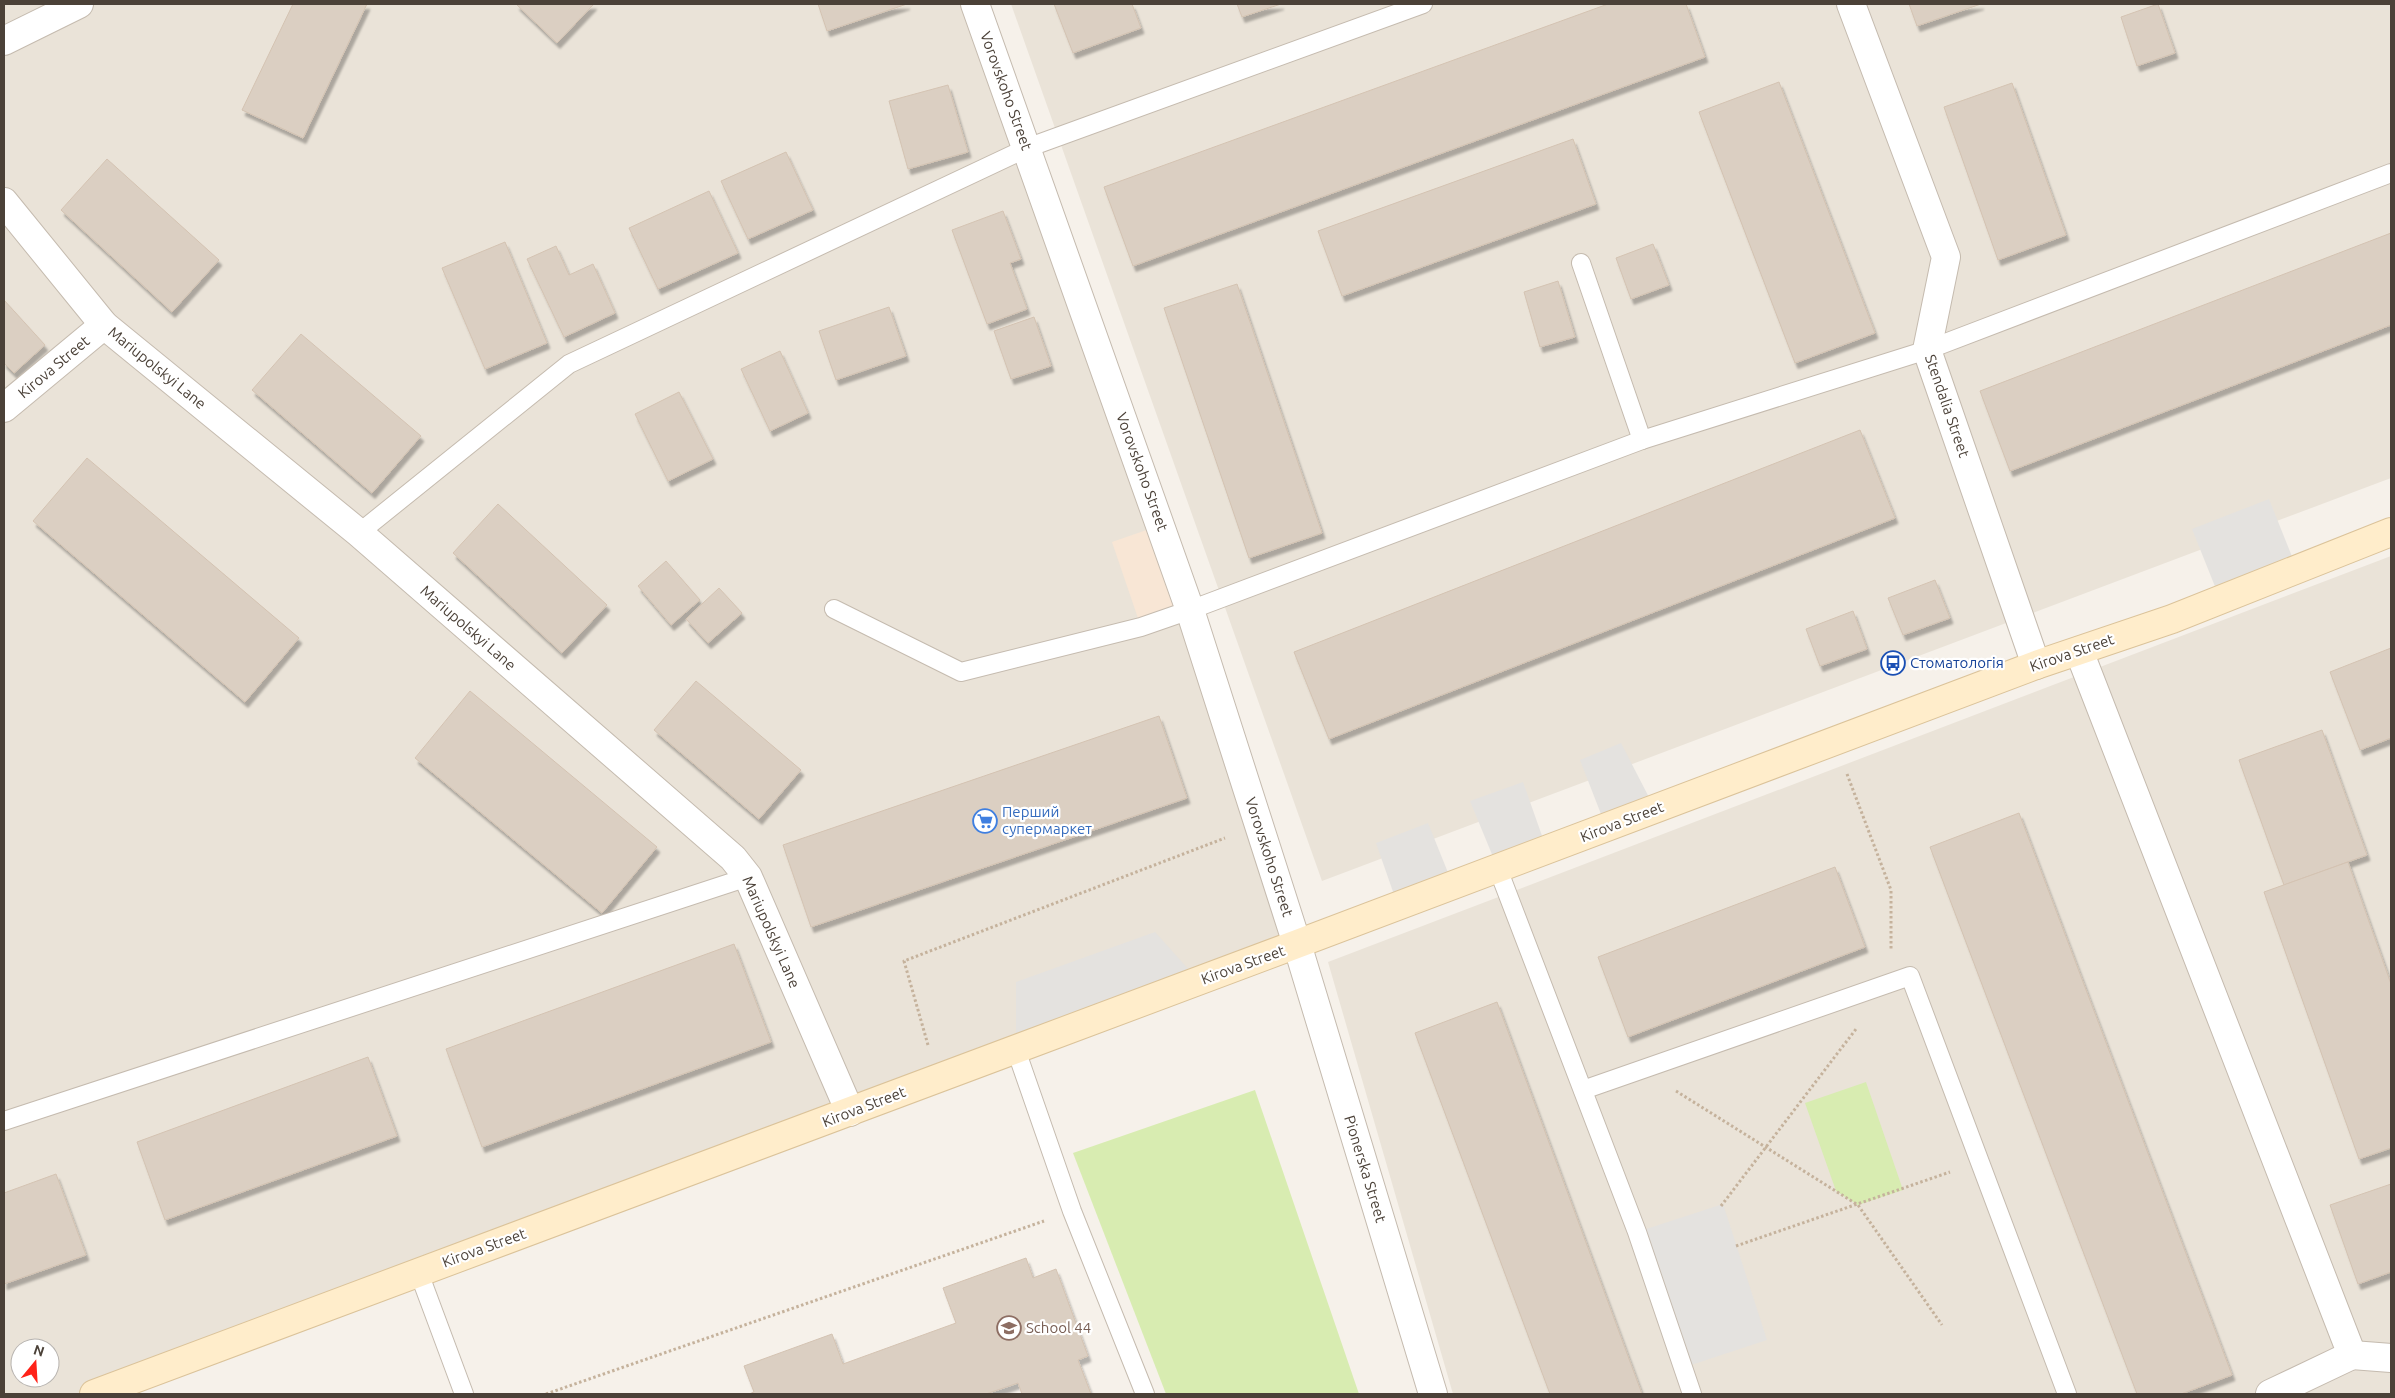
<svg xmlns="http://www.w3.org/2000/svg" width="2395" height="1398" font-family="Ubuntu,sans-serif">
<defs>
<filter id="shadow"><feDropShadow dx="3" dy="5.5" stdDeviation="1" flood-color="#0004"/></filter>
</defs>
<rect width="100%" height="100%" fill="#f6f1ea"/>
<g fill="#eae3d8" fill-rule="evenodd">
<path d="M 4,4 L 975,4 L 1297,944 L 94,1394 L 4,1394 ZM 20,1348 L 50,1348 L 50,1378 L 20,1378 Z"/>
<polygon points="1011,4 2391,4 2391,478 1322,881"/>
<polygon points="2391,556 2391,1394 1453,1394 1328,962"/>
</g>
<polygon fill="#f8e6d5" points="1161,525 1190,610 1141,627 1112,542"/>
<g fill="#d8ecb1">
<polygon points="1866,1082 1903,1190 1858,1205 1836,1191 1805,1103"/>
<polygon points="1255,1090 1359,1394 1166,1394 1073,1153"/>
</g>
<g fill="#e4e2df">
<polygon points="2269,499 2297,569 2220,599 2192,529"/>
<polygon points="1621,743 1655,809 1606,827 1580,760"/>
<polygon points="1523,782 1547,850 1498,869 1470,801"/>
<polygon points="1428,823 1453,885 1398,906 1376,843"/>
<polygon points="1155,932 1199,981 1016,1050 1016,982"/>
<polygon points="1723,1204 1767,1340 1682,1368 1637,1232"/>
</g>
<g fill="#dbcfc2" stroke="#d4c3b2" filter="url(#shadow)">
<polygon points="293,4 367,4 303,138 242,110"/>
<polygon points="516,4 594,4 557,43"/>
<polygon points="818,4 907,4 827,31"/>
<polygon points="1054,4 1132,4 1141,28 1073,53"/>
<polygon points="1237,4 1281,4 1242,17"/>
<polygon points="1608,4 1686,4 1705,57 1133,266 1104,187"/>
<polygon points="1909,4 1981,4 1917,26"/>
<polygon points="2158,4 2175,53 2137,66 2121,17"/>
<polygon points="1779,82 1875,333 1795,363 1699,112"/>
<polygon points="2012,83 2066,235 1998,260 1944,107"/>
<polygon points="948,85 968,152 908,169 889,101"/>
<polygon points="1573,139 1596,204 1342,296 1318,231"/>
<polygon points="786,152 813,210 748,239 721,181"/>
<polygon points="107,159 219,260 172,312 61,210"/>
<polygon points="709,191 738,253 658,289 629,228"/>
<polygon points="1003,211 1021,259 1010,263 1027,309 987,324 952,230"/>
<polygon points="2391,233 2391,325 2010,471 1980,391"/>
<polygon points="505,242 547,343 485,369 442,268"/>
<polygon points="1653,244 1669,285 1631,299 1616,258"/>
<polygon points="556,246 569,275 593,264 615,313 564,337 527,259"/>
<polygon points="1558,281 1575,337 1540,347 1524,292"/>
<polygon points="1237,284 1322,533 1249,558 1164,308"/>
<polygon points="4,300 45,345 14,373 4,363"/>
<polygon points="889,307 906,356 836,380 819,331"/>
<polygon points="1034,317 1051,366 1011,379 994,331"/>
<polygon points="301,334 421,436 372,493 252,390"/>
<polygon points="780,351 808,413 770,431 741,369"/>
<polygon points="679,392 713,459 668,481 635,414"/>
<polygon points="1860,430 1895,518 1329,739 1294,652"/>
<polygon points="87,458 299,638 245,702 33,521"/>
<polygon points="498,504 607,605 562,653 453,553"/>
<polygon points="666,561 700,600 671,625 638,586"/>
<polygon points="1935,580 1950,618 1903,635 1888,598"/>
<polygon points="719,588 742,613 708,643 686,619"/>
<polygon points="1853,611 1867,649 1820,666 1806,629"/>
<polygon points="2391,648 2391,738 2360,750 2330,672"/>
<polygon points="696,681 801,770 759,819 654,730"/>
<polygon points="470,691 657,847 602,913 415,758"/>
<polygon points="1159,716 1187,798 811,927 783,845"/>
<polygon points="2322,730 2367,855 2284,885 2239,760"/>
<polygon points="2019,813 2232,1375 2181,1394 2137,1394 1930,847"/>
<polygon points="2348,862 2391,984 2391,1148 2359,1159 2264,892"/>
<polygon points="1835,867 1865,947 1628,1037 1598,957"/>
<polygon points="734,944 771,1042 482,1147 446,1049"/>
<polygon points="1497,1002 1642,1394 1550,1394 1415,1033"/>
<polygon points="368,1057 397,1136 165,1220 137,1142"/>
<polygon points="56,1174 86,1255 4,1284 4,1193"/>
<polygon points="2391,1184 2391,1272 2358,1284 2330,1205"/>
<polygon points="1026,1258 1033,1278 1056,1269 1088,1356 1078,1360 1091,1394 1022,1394 1018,1383 986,1394 749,1394 754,1392 744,1366 832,1334 843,1364 956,1323 943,1288"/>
</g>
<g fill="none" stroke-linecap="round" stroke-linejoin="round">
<g stroke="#c5bbaf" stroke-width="20">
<g id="lane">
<polyline points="1581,263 1642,440"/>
<polyline points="359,533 569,364 1027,148 1423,4"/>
<polyline points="834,609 961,672 1141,627 1190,610 1642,440 1927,350 2391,173"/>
<polyline points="1498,869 1637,1232 1692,1394"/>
<polyline points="1016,1050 1072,1211 1145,1394"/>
<polyline points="1583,1090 1910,976 2067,1394"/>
<polyline points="4,1121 748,877"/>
<polyline points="419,1273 464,1394"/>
</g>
</g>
<g stroke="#c5bbaf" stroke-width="30">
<g id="street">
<polyline points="975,4 1190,610 1297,944 1433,1394"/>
<polyline points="1851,4 1946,257 1927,350 2036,665"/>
<polyline points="4,41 79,4"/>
<polyline points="4,202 104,325 359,533 733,858 748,877 850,1112"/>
<polyline points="4,408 104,325"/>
<polyline points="2079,651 2352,1355 2270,1394"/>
<polyline points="2352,1355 2391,1358"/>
</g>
</g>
<g stroke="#dbc39a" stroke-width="30">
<polyline id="secondary" points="94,1394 1297,944 2036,665 2172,619 2391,532"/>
</g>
<g stroke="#c5b29c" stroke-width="3" stroke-dasharray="2.5 2.5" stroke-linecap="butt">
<polyline points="1847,774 1891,890 1891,950"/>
<polyline points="928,1045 904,961 1225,838"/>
<polyline points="1676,1091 1858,1205 1942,1325"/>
<polyline points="1721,1206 1856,1029"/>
<polyline points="1736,1246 1950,1172"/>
<polyline points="546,1394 1044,1221"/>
</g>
<use href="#lane" stroke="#fff" stroke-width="18"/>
<use href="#street" stroke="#fff" stroke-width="28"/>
<use href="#secondary" stroke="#ffedcb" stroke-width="28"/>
</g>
<defs>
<g id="bus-ring" transform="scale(1.25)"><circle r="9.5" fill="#fff" stroke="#1a4fb4" stroke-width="1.5"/><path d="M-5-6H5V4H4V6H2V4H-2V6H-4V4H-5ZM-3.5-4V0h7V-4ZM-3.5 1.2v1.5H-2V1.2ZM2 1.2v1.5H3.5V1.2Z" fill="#1a4fb4"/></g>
<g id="supermarket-ring" transform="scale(1.25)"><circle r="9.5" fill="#fff" stroke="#3f7fe0" stroke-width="1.5"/><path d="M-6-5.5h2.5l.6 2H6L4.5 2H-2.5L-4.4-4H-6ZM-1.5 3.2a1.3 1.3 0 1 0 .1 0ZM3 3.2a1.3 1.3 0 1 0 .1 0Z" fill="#3f7fe0"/></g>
<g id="school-ring" transform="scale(1.25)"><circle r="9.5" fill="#fff" stroke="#8d6e63" stroke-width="1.5"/><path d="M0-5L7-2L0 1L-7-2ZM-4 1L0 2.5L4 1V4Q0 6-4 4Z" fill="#8d6e63"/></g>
</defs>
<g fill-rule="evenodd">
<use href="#bus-ring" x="1893" y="663"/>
<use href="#supermarket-ring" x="985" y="821"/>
<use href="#school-ring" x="1009" y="1328"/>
</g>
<g text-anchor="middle" stroke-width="4.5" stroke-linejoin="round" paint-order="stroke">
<g font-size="15" fill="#4b4138" stroke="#fff">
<text transform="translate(1006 91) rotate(70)" y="5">Vorovskoho Street</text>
<text transform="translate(54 367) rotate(-40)" y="5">Kirova Street</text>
<text transform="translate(157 368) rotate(39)" y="5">Mariupolskyi Lane</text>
<text transform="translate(1947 406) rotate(71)" y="5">Stendalia Street</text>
<text transform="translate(1142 472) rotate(70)" y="5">Vorovskoho Street</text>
<text transform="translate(468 628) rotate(41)" y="5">Mariupolskyi Lane</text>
<text transform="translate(2072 653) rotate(-19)" y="5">Kirova Street</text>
<text transform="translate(1622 822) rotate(-21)" y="5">Kirova Street</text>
<text transform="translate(1269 857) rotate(72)" y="5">Vorovskoho Street</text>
<text transform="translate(771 932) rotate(66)" y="5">Mariupolskyi Lane</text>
<text transform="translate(1243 965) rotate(-20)" y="5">Kirova Street</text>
<text transform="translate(864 1107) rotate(-21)" y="5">Kirova Street</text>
<text transform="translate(1365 1169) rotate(73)" y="5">Pionerska Street</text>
<text transform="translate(484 1248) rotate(-20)" y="5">Kirova Street</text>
</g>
<g font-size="15" fill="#164399" stroke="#fff" text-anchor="start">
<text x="1910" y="668">Стоматологія</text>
</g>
<g font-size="15" fill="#366cbe" stroke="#fff" text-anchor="start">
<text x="1002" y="817">Перший<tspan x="1002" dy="17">супермаркет</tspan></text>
</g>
<g font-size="15" fill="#785e54" stroke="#fff" text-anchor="start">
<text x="1026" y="1333">School 44</text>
</g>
</g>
<rect width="2395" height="1398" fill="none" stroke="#4b4138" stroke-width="10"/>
<g transform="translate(35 1363) rotate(18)"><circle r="24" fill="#ffffff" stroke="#b7b3af"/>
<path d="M0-4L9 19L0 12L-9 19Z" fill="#ff2218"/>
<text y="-8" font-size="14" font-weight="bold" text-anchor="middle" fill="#4b4138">N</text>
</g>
</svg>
